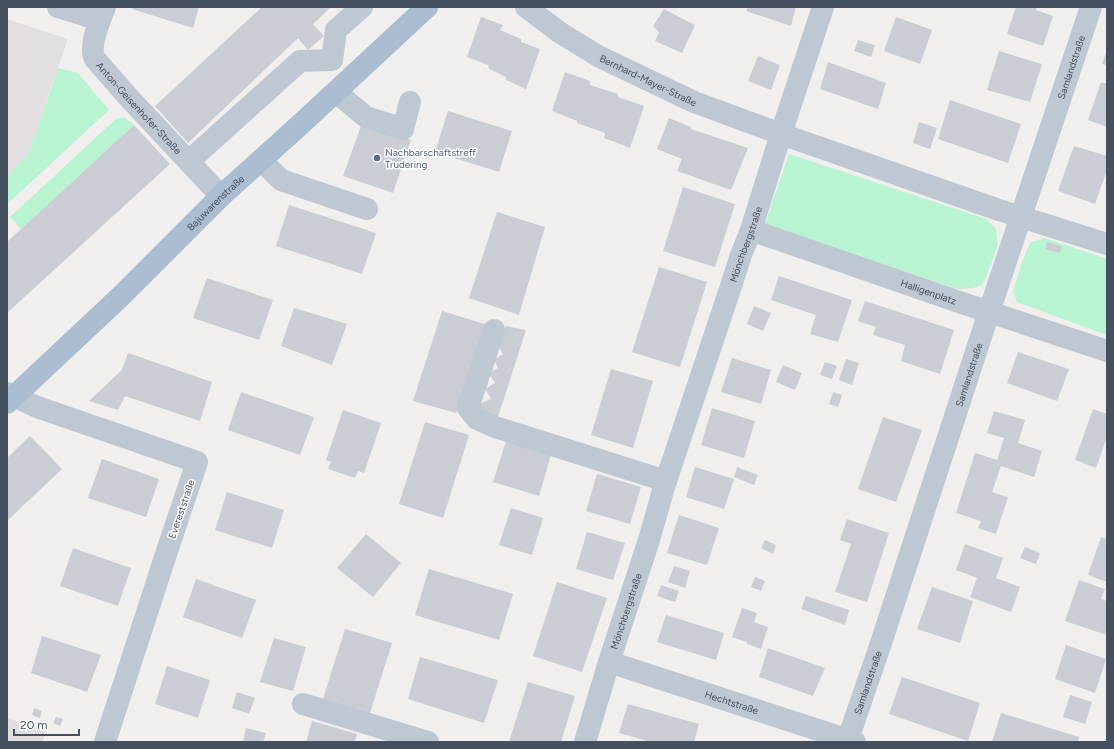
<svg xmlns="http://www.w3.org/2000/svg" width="1114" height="749" font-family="Figtree,sans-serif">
<rect width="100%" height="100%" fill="#f1eeee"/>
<g fill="#e3dfe0">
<polygon points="7,19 68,39 50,90 29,153 7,177"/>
<polygon points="7,718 46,731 42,742 7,742"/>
</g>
<g fill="#b8f3d2">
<polygon points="58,68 78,73 109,110 7,204 7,177 29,153"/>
<polygon points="117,118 125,118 134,125 21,229 10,217"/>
<polygon points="789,154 986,219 996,229 998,245 986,277 982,285 973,288 957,289 765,224"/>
<polygon points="1044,238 1107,259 1107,335 1017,302 1013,291 1022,262 1030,243"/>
</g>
<g fill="#cacdd4">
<polygon points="133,7 199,7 193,28 132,9"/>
<polygon points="262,7 331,7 313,24 324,36 308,50 298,38 188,143 155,106"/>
<polygon points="748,7 796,7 791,26 746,11"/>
<polygon points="1016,7 1037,7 1036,10 1053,16 1043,46 1007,34"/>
<polygon points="664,9 695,25 682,53 655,41 659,32 653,26"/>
<polygon points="481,17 503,25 500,30 521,39 521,42 540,49 526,89 506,80 506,77 489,69 488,65 467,57"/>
<polygon points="896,17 932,30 920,64 884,51"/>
<polygon points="858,40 875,45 871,57 854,51"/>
<polygon points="1107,50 1107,65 1102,64"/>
<polygon points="999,51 1042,64 1030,102 987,90"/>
<polygon points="758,56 780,65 771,90 748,81"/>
<polygon points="828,62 886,83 878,109 820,89"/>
<polygon points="565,72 590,81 590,85 618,94 618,97 644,106 630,148 604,138 605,133 577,123 577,121 552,111"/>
<polygon points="1101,82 1107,84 1107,127 1088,120"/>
<polygon points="950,100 1021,124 1008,163 938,139"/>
<polygon points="448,111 512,131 499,172 435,152"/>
<polygon points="669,118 691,127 691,129 748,148 731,190 677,171 682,159 657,149"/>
<polygon points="919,122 937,128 930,149 913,143"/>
<polygon points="362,123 411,140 393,193 343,176"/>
<polygon points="134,125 170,164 7,313 7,242"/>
<polygon points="1074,146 1107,156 1107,170 1095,204 1058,191"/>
<polygon points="683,187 735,204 715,267 663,251"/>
<polygon points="289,205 376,233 362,274 276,246"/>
<polygon points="497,212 545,227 519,315 469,298"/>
<polygon points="1047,242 1062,246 1060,253 1045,249"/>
<polygon points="659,267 707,282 680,367 632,352"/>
<polygon points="779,276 852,300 838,342 810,334 816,315 771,300"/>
<polygon points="207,278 273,300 259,340 193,318"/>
<polygon points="865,301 954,330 940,374 901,361 905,345 873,335 876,327 858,321"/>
<polygon points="754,306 771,313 763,331 747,324"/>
<polygon points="294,308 347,324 332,365 281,346"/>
<polygon points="442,311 485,324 460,403 456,413 413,401"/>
<polygon points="506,326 526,330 498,417 485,414 479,404 491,399 485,389 495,383 489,373 498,368 494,360 503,354 498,346"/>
<polygon points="1018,352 1069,369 1057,401 1007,383"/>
<polygon points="128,353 212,382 200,421 125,396 118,410 89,401 122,370"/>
<polygon points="732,358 771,370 761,404 721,392"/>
<polygon points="846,359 859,363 852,385 839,380"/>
<polygon points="825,362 837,366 832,379 820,375"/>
<polygon points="783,365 802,373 795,390 776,382"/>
<polygon points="611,369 653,381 633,448 591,435"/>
<polygon points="241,392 314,417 300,455 228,430"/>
<polygon points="833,392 842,395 838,407 829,404"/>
<polygon points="712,408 755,421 744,458 701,445"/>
<polygon points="1093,409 1107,414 1107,437 1096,468 1075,460"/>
<polygon points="343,410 381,423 364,473 358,471 355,478 328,469 331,462 326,460"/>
<polygon points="994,411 1025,420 1018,443 1042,451 1034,477 1001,466 992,492 1008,497 996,534 978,528 981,521 956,513 975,453 997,460 1004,438 987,433"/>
<polygon points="883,417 922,430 896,502 858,489"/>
<polygon points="425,422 469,435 443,518 399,504"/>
<polygon points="30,436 62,469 7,521 7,458"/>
<polygon points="506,441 551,455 539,496 493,482"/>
<polygon points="102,459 159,479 146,517 88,498"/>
<polygon points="695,467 734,479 724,509 686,497"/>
<polygon points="737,467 758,475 754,485 734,477"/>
<polygon points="597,474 641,487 630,524 586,511"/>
<polygon points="227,492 284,510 272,548 215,530"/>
<polygon points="511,508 543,518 532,555 499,545"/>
<polygon points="679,515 719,528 707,565 667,553"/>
<polygon points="847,519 889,533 867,602 835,592 851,544 840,540"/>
<polygon points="587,532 625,543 613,580 576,569"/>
<polygon points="366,534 401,563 373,597 337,568"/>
<polygon points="1101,537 1107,539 1107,582 1088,575"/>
<polygon points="765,540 776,545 773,554 761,548"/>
<polygon points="965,544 1003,558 996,578 1020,587 1011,612 970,597 977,578 956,570"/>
<polygon points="1025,547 1040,553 1036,564 1020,558"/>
<polygon points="73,548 131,568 118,606 60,586"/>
<polygon points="674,566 690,571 685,588 668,582"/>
<polygon points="429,569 513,594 499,640 415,615"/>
<polygon points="755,577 765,581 761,591 751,587"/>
<polygon points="196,579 256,600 242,638 183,617"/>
<polygon points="1079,580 1105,589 1101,599 1107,601 1107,635 1065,621"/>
<polygon points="557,582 607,598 582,672 533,656"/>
<polygon points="661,585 679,591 675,602 657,596"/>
<polygon points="932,587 973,601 960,643 917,629"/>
<polygon points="806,596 849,610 845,625 801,609"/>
<polygon points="742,608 757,613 754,622 768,627 761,649 747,644 747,642 732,637"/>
<polygon points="666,615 724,633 716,660 657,642"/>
<polygon points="345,629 392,643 369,716 322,702"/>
<polygon points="42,636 101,655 87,692 31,673"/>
<polygon points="274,638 306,647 293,691 260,682"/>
<polygon points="1066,645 1106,659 1095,693 1055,679"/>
<polygon points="768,648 825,668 813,696 759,677"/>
<polygon points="420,657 498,680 484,723 408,699"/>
<polygon points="167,666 210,680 198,718 155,704"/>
<polygon points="902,677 980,703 968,741 889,714"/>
<polygon points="528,682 575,696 561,742 509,742"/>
<polygon points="237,692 255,698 249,714 232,708"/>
<polygon points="1070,695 1092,702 1085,724 1063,717"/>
<polygon points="628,704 699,724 694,742 651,742 619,733"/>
<polygon points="34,708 42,711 40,718 32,715"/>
<polygon points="1001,713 1079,737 1078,742 992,742"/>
<polygon points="56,717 63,719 60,726 53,723"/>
<polygon points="312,721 357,734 355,742 306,742"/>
<polygon points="246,728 266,733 263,742 243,742"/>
</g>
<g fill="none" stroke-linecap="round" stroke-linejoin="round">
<g stroke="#bec8d2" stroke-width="22">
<polyline points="58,7 100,20"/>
<path id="s1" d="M 105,7 C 100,20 88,47 95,59 L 130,99 L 221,196"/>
<path id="s2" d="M 526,7 L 559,32 L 598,56 L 694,102 L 781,134 L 999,210 L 1107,244"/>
<polyline points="336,92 366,117 403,129 410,102"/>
<polyline points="261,160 281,180 367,209"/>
<polyline points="189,161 300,61 332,60 336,30 362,7"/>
<path id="s3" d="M 751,230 L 962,303 L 1107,351"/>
<polyline points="494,330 468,408 477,419 495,427 666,481"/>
<polyline points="7,393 37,407 197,462 166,554 105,742"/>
<path id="s4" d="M 609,662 L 855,742"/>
<polyline points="303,704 428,742"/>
<path id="s5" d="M 585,742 L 609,662 L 649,540 L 664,487 L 731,286 L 741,255 L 751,230 L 781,134 L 823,7"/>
<path id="s6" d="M 847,742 L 880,646 L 989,312 L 1091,7"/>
</g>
<path stroke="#abbdd0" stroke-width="22" id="s7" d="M 7,403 L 120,297 L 221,196 L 302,123 L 427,7"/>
</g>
<circle fill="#5c6f8a" stroke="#fff" stroke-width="1.5" cx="377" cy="158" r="4"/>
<g text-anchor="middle" stroke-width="3" stroke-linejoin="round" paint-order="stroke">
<g font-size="10" fill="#45515e" stroke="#fff">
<text dy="4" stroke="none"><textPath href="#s6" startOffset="711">Samlandstraße</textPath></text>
<text dy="4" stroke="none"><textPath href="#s2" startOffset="143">Bernhard-Mayer-Straße</textPath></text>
<text dy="4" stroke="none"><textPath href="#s1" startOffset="120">Anton-Geisenhofer-Straße</textPath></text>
<text dy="4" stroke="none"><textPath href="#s7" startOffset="289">Bajuwarenstraße</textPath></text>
<text dy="4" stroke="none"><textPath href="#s5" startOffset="523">Mönchbergstraße</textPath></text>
<text dy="4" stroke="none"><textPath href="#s3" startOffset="188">Halligenplatz</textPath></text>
<text dy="4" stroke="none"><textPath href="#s6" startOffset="387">Samlandstraße</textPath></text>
<text transform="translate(181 509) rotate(-71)" y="4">Evereststraße</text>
<text dy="4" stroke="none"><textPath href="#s5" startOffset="137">Mönchbergstraße</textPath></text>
<text dy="4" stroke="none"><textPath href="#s6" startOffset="63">Samlandstraße</textPath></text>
<text dy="4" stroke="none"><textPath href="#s4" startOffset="129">Hechtstraße</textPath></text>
</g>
<g font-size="10" fill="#4e5e75" stroke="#fff" text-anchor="start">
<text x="385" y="156">Nachbarschaftstreff<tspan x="385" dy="12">Trudering</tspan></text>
</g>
</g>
<rect width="1114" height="749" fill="none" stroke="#45515e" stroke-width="16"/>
<path d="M14 729v6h65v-6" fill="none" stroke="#45515e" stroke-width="2"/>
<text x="20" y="729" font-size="12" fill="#45515e" stroke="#ffffff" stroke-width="3" paint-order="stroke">20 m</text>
</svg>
